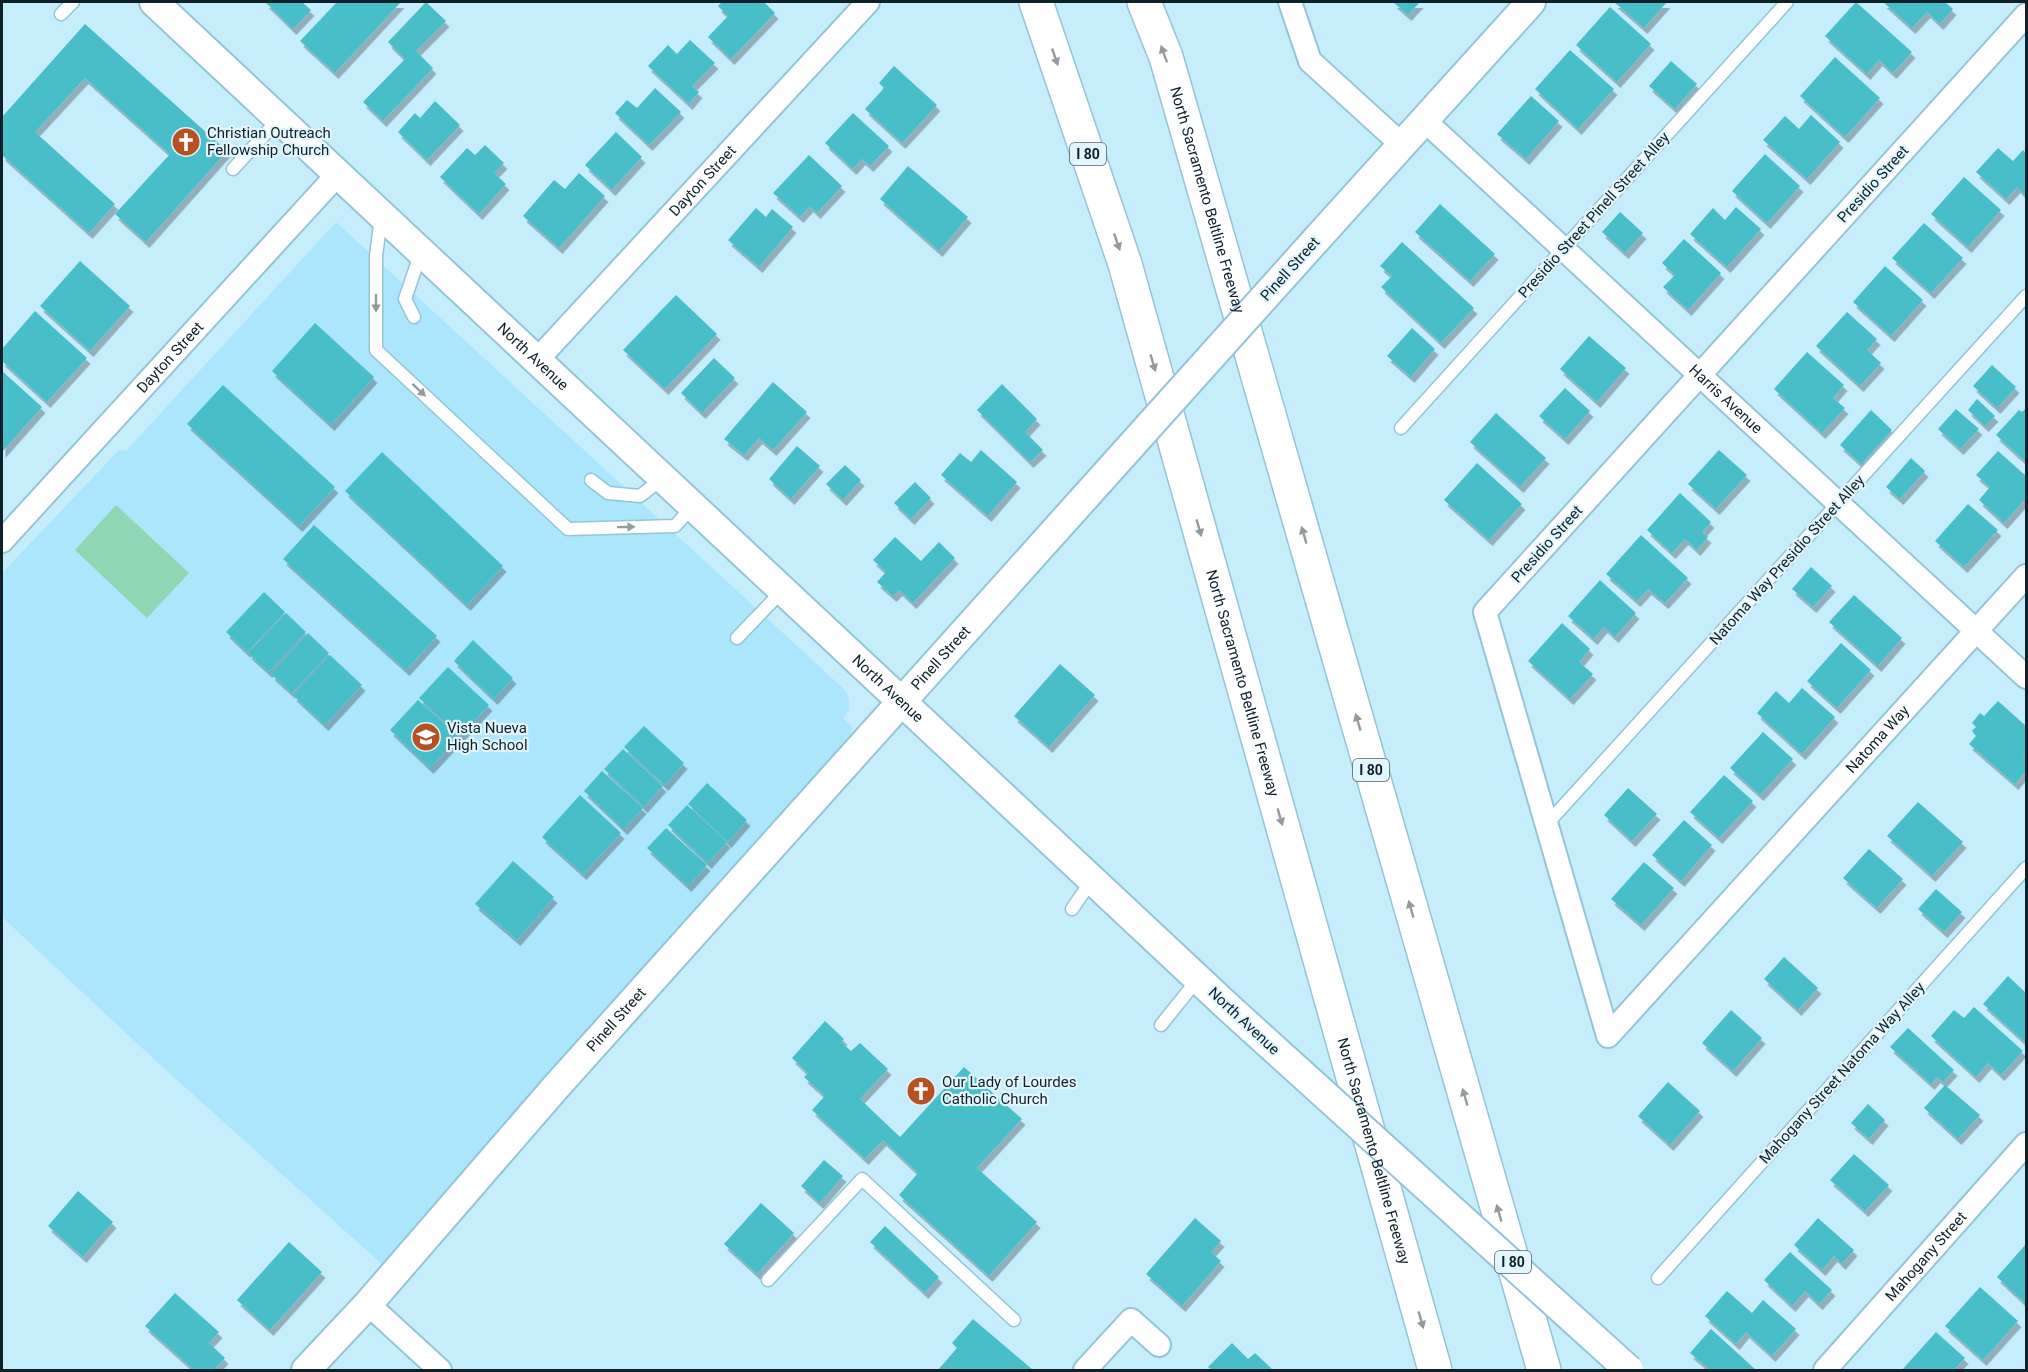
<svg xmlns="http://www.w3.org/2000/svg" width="2028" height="1372" font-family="Roboto,sans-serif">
<defs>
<filter id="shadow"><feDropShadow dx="3.5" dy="6" stdDeviation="0" flood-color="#0004"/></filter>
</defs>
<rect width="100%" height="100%" fill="#c6edfc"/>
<polygon fill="#ace6fc" points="336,222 845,690 849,699 849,710 843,718 852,727 848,747 383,1265 158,1063 2,917 2,573 119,450 126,451"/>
<polygon fill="#8dd7b4" points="116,505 189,573 147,618 75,550"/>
<g fill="#46bec8" filter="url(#shadow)">
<polygon points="265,2 302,2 311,10 293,29"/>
<polygon points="337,2 401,2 335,73 300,41"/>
<polygon points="426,2 446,21 416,51 433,68 383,121 363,102 405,59 388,42"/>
<polygon points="722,2 764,2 775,13 731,59 708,37 728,16 718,6"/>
<polygon points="1393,2 1420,2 1408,15"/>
<polygon points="1614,2 1667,2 1644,28"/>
<polygon points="1856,2 1912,52 1893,73 1879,60 1867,74 1825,36"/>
<polygon points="1883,2 1945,2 1953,9 1940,24 1927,12 1912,28"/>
<polygon points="1610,7 1651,44 1617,82 1576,45"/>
<polygon points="85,24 227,151 146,242 115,214 170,154 85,78 35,132 115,204 89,233 2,155 2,117"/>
<polygon points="690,40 715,63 692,86 699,92 689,104 648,66 668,45 677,54"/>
<polygon points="1570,50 1614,89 1578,129 1535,89"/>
<polygon points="1835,57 1880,98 1845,137 1800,96"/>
<polygon points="1671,61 1697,84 1675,109 1649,86"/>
<polygon points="894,66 937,105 902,143 865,109 884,88 879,83"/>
<polygon points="655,88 681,112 649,145 615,113 627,100 637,108"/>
<polygon points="1531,96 1559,121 1526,159 1497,134"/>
<polygon points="435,101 460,125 427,160 398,132 415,113 420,118"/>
<polygon points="853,113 889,146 870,166 862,159 853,169 825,143"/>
<polygon points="1811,115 1840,142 1807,179 1763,140 1785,116 1799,129"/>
<polygon points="616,132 642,157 612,190 585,165"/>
<polygon points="485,145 504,163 494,173 506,184 479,214 440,177 467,148 475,155"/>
<polygon points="1998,148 2013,161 2023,150 2026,153 2026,196 2017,187 2006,199 1976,172"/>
<polygon points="1765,154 1800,186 1767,223 1732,191"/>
<polygon points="809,155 842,186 817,213 810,206 800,217 773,193"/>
<polygon points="908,166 968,217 939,251 880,199"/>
<polygon points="579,173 605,196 559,248 523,216 554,180 565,189"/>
<polygon points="1964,177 2001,210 1968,247 1931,214"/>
<polygon points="1440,204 1495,254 1470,281 1415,232"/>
<polygon points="1736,207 1761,229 1727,267 1690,234 1713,208 1725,220"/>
<polygon points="756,208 766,217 772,209 793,227 759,267 728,240"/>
<polygon points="1620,212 1643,233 1625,253 1602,232"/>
<polygon points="1924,223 1963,258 1931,293 1892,258"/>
<polygon points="1684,239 1721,273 1688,310 1663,287 1675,275 1662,263"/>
<polygon points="1402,242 1474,308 1441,343 1381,287 1392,276 1380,266"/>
<polygon points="80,261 130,306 90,351 40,306"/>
<polygon points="1885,266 1923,300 1891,336 1853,302"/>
<polygon points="676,295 717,334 665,389 623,350"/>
<polygon points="35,311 87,358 47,402 2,361 2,349"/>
<polygon points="1847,312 1877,339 1867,350 1881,363 1860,386 1816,346"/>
<polygon points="315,323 374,377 331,425 272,371"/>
<polygon points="1412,328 1435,349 1411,377 1387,356"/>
<polygon points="1589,336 1626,368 1597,402 1560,369"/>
<polygon points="1807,352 1844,385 1833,398 1845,408 1822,433 1774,389"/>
<polygon points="714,358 735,378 702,413 681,393"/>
<polygon points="1992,365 2016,387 1997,408 1973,386"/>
<polygon points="2,371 42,407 2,452"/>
<polygon points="773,382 807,412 773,450 759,438 744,455 724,439"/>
<polygon points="1002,384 1037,419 1025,432 1043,450 1030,462 977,410"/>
<polygon points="223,385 335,487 299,526 187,424"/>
<polygon points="1565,388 1590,411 1565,439 1539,416"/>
<polygon points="1977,399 1995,416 1985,426 1968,410"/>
<polygon points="2026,408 2026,462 1996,435 2019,410 2022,412"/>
<polygon points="1956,409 1979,429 1960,449 1938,429"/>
<polygon points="1871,410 1892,430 1861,464 1840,445"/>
<polygon points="1496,413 1546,458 1520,487 1470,442"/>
<polygon points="797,446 820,466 791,499 769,479"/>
<polygon points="981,450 1017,482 988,516 941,475 960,453 971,462"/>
<polygon points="1719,450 1747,475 1716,509 1688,484"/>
<polygon points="1998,451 2026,476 2026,498 2004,523 1979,500 1990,487 1976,475"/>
<polygon points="382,452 503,566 467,605 345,491"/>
<polygon points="1911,458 1925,471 1900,499 1886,487"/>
<polygon points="1477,463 1522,504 1489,540 1444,500"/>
<polygon points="845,465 861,480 843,500 826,484"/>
<polygon points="915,482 931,498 911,519 894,503"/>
<polygon points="1680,493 1711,522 1702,532 1708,537 1697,550 1685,539 1672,553 1647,530"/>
<polygon points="1968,504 1998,530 1964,567 1935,541"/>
<polygon points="314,525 437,636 406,670 283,559"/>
<polygon points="1641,535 1688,578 1665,603 1648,589 1637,601 1606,574"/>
<polygon points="895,537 921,561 939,542 955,558 913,603 899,590 893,596 877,582 886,572 873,560"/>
<polygon points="1811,567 1832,586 1813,607 1792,589"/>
<polygon points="1600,580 1636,613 1615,637 1604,627 1594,639 1568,616"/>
<polygon points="264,592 285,612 247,652 226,632"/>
<polygon points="1854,595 1902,638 1878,666 1829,622"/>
<polygon points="286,613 306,632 269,672 248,653"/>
<polygon points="1562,623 1590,649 1579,662 1593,674 1570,699 1528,661"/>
<polygon points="308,633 329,653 292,693 271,674"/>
<polygon points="473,640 513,678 494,699 454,661"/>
<polygon points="1841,643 1871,670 1837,708 1807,681"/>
<polygon points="330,655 362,685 325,725 293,695"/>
<polygon points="1060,664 1095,695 1049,747 1014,716"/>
<polygon points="448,667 489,705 460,736 419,698"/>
<polygon points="1802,688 1835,717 1802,754 1757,713 1776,691 1789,703"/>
<polygon points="418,700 459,737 430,768 390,730"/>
<polygon points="1998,701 2026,726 2026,754 2023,757 2026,760 2026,771 2015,784 1969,744 1976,736 1972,731 1976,727 1972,723 1980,713 1984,716"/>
<polygon points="644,726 684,763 665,785 624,747"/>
<polygon points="1763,732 1793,759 1760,795 1730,768"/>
<polygon points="623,749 663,786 644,807 604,769"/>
<polygon points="602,771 643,808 624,829 584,791"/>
<polygon points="1724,775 1753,801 1719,838 1690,812"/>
<polygon points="707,783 747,820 728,842 688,804"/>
<polygon points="1628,788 1657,814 1632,841 1604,815"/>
<polygon points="580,795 621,833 583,874 542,837"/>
<polygon points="1918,802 1963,842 1932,876 1887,836"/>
<polygon points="687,805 727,842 708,863 668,825"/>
<polygon points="1684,820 1712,845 1681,881 1652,855"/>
<polygon points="666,828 707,865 688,886 647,848"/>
<polygon points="1869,849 1903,879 1877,908 1843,878"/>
<polygon points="513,861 554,897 517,940 475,904"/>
<polygon points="1644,862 1674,888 1641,925 1611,899"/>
<polygon points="1936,889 1962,912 1944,932 1918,909"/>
<polygon points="1784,957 1818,988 1798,1010 1764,979"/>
<polygon points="2008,976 2026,993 2026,1043 1983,1004"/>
<polygon points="1974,1007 2023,1051 2001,1075 1988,1063 1976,1077 1931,1036 1954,1010 1964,1018"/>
<polygon points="1731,1010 1762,1038 1733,1071 1702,1043"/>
<polygon points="825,1021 844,1039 841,1042 851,1051 860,1043 888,1069 860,1099 900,1137 964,1067 1022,1119 977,1168 1037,1222 989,1276 899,1195 918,1173 883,1140 865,1159 812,1110 825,1096 804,1077 808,1073 792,1058"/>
<polygon points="1908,1028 1954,1070 1943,1082 1937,1077 1931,1084 1890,1047"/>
<polygon points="1668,1082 1700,1111 1670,1145 1638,1116"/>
<polygon points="1945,1085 1980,1115 1958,1139 1924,1108"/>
<polygon points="1868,1104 1885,1120 1869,1139 1851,1123"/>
<polygon points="1854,1154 1889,1185 1865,1211 1830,1180"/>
<polygon points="824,1160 843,1176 820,1203 801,1186"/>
<polygon points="78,1191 113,1222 83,1257 48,1226"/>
<polygon points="761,1203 794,1233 757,1274 724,1244"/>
<polygon points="1195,1218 1221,1241 1211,1252 1221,1261 1182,1306 1146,1274"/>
<polygon points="1818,1218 1854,1250 1842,1264 1834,1256 1822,1270 1794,1245"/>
<polygon points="885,1226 939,1277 925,1293 870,1242"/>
<polygon points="289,1242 322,1272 270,1330 237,1300"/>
<polygon points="2026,1244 2026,1304 1997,1277"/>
<polygon points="1790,1252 1832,1290 1819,1304 1805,1291 1792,1306 1764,1280"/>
<polygon points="1980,1287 2018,1321 1983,1360 1945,1326"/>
<polygon points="1727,1291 1752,1313 1763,1300 1796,1329 1772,1356 1746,1332 1736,1344 1705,1316"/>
<polygon points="175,1293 219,1332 209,1343 225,1358 214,1370 194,1370 145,1326"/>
<polygon points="973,1319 1033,1370 938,1370 957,1348 952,1343"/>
<polygon points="1711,1329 1756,1370 1710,1370 1690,1353"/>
<polygon points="1936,1332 1965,1358 1954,1370 1902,1370"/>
<polygon points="1232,1343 1248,1359 1255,1353 1273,1370 1212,1370 1208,1367"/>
</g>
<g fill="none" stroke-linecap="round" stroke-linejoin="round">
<g stroke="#94c4d6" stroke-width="15">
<g id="service">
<polyline points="61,14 73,2"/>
<polyline points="233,169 279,119"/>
<polyline points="381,217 376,256 376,350 568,529 675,526 693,506"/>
<polyline points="414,317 405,299 421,252"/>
<polyline points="1401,428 1787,2"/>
<polyline points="591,480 608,493 640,496 663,478"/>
<polyline points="737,638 783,590"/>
<polyline points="1547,824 2026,296"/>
<polyline points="1072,909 1092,880"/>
<polyline points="1161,1025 1198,979"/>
<polyline points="1658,1278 2026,868"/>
<polyline points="768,1280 862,1179 1014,1320"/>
</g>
</g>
<g stroke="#94c4d6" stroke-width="26">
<g id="minor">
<polyline points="1290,2 1310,61 1401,144"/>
<path id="s1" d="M 2026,15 L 1485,612 L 1608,1036 L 2026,576"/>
<path id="s2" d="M 1424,120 L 2026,677"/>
<path id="s3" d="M 537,360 L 868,2"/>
<path id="s4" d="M 2,541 L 338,174"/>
<polyline points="368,1304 440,1370"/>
<polyline points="1085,1370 1131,1320 1159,1345"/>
<path id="s5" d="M 1825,1370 L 2026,1144"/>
</g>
</g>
<g stroke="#94c4d6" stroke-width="32">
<g id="tertiary">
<path id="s6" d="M 154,2 L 1228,1007"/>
<polyline points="1315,241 1531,2"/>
<path id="s7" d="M 306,1370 L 368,1304 L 555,1088 L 1087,495"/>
</g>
</g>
<g stroke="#94c4d6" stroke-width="36">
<g id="motorway">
<path id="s8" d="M 1036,2 L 1125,264 L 1435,1370"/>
<path id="s9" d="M 1144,2 L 1166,57 L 1544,1370"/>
</g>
</g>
<use href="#service" stroke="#fff" stroke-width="12"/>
<use href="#minor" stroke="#fff" stroke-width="22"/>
<use href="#tertiary" stroke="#fff" stroke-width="28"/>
<use href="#motorway" stroke="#fff" stroke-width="33"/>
<g stroke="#94c4d6" stroke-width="32" stroke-linecap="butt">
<g id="tertiary-bridge">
<polyline points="1087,495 1315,241"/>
<polyline points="1228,1007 1629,1370"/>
</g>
</g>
<use href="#tertiary-bridge" stroke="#fff" stroke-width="28"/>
</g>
<defs><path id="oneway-solid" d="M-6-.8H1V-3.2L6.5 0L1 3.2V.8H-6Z" transform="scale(1.5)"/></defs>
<g fill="#939b9e">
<use href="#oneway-solid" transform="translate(1164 54) rotate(-110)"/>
<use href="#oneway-solid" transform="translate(1055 57) rotate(71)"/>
<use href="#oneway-solid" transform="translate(1117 242) rotate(71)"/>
<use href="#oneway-solid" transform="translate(376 303) rotate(90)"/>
<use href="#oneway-solid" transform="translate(1153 363) rotate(74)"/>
<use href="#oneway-solid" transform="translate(419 390) rotate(43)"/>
<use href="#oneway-solid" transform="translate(626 527) rotate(-1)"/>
<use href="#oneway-solid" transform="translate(1199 528) rotate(74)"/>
<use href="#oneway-solid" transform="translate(1304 535) rotate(-106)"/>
<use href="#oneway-solid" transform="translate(1358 722) rotate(-106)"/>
<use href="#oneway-solid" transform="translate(1280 817) rotate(74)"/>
<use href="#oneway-solid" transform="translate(1411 909) rotate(-106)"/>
<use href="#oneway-solid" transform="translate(1465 1097) rotate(-106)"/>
<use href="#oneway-solid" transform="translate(1499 1213) rotate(-106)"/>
<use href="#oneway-solid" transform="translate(1421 1320) rotate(74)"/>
</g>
<defs>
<g id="church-disc" transform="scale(1.5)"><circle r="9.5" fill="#b65221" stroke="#e3f6fe"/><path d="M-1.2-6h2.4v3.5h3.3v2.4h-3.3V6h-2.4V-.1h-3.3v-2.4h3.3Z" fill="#fff"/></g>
<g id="school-disc" transform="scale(1.5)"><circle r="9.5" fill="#b65221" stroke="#e3f6fe"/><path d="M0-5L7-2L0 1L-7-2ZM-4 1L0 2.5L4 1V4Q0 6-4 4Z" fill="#fff"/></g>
</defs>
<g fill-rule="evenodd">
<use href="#church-disc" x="186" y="142"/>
<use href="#school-disc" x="426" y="737"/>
<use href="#church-disc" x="921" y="1091"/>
</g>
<g text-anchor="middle" stroke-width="4.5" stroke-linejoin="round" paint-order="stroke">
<g fill="#e3f6fe" stroke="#4e6168" stroke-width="1.5">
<rect x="1070" y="143" width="36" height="22" rx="4.5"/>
<rect x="1353" y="759" width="36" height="22" rx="4.5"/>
<rect x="1495" y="1251" width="36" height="22" rx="4.5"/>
</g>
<g font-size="14" font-weight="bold" fill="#0e2128">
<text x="1088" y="159">I 80</text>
<text x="1371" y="775">I 80</text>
<text x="1513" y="1267">I 80</text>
</g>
<g font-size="15" fill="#0e2128" stroke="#e3f6fe" text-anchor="start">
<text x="207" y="138">Christian Outreach<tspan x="207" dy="17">Fellowship Church</tspan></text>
<text x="447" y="733">Vista Nueva<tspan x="447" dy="17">High School</tspan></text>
<text x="942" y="1087">Our Lady of Lourdes<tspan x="942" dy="17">Catholic Church</tspan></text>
</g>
<g font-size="15" fill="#0e2128" stroke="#e3f6fe">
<text dy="5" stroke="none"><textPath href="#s3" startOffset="244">Dayton Street</textPath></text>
<text transform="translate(1873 184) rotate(-48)" y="5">Presidio Street</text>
<text dy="5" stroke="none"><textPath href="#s9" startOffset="208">North Sacramento Beltline Freeway</textPath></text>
<text transform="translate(1594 215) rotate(-48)" y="5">Presidio Street Pinell Street Alley</text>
<text transform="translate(1290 269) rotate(-48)" y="5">Pinell Street</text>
<text dy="5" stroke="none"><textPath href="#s4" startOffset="249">Dayton Street</textPath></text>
<text dy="5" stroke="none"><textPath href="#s6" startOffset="519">North Avenue</textPath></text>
<text dy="5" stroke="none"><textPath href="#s2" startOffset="411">Harris Avenue</textPath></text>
<text transform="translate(1547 544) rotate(-48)" y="5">Presidio Street</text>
<text transform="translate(1787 560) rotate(-48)" y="5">Natoma Way Presidio Street Alley</text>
<text dy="5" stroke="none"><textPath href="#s7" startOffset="954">Pinell Street</textPath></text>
<text dy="5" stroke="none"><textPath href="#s8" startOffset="712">North Sacramento Beltline Freeway</textPath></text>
<text dy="5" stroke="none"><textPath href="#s6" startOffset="1005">North Avenue</textPath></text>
<text dy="5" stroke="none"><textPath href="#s1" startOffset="1648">Natoma Way</textPath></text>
<text dy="5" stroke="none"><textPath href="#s7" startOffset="468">Pinell Street</textPath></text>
<text transform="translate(1244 1021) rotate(43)" y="5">North Avenue</text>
<text transform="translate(1842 1073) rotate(-48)" y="5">Mahogany Street Natoma Way Alley</text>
<text dy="5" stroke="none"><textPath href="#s8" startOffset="1198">North Sacramento Beltline Freeway</textPath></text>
<text dy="5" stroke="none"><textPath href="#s5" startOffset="152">Mahogany Street</textPath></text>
</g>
</g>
<rect width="2028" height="1372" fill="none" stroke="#0e2128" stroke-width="6"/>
</svg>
